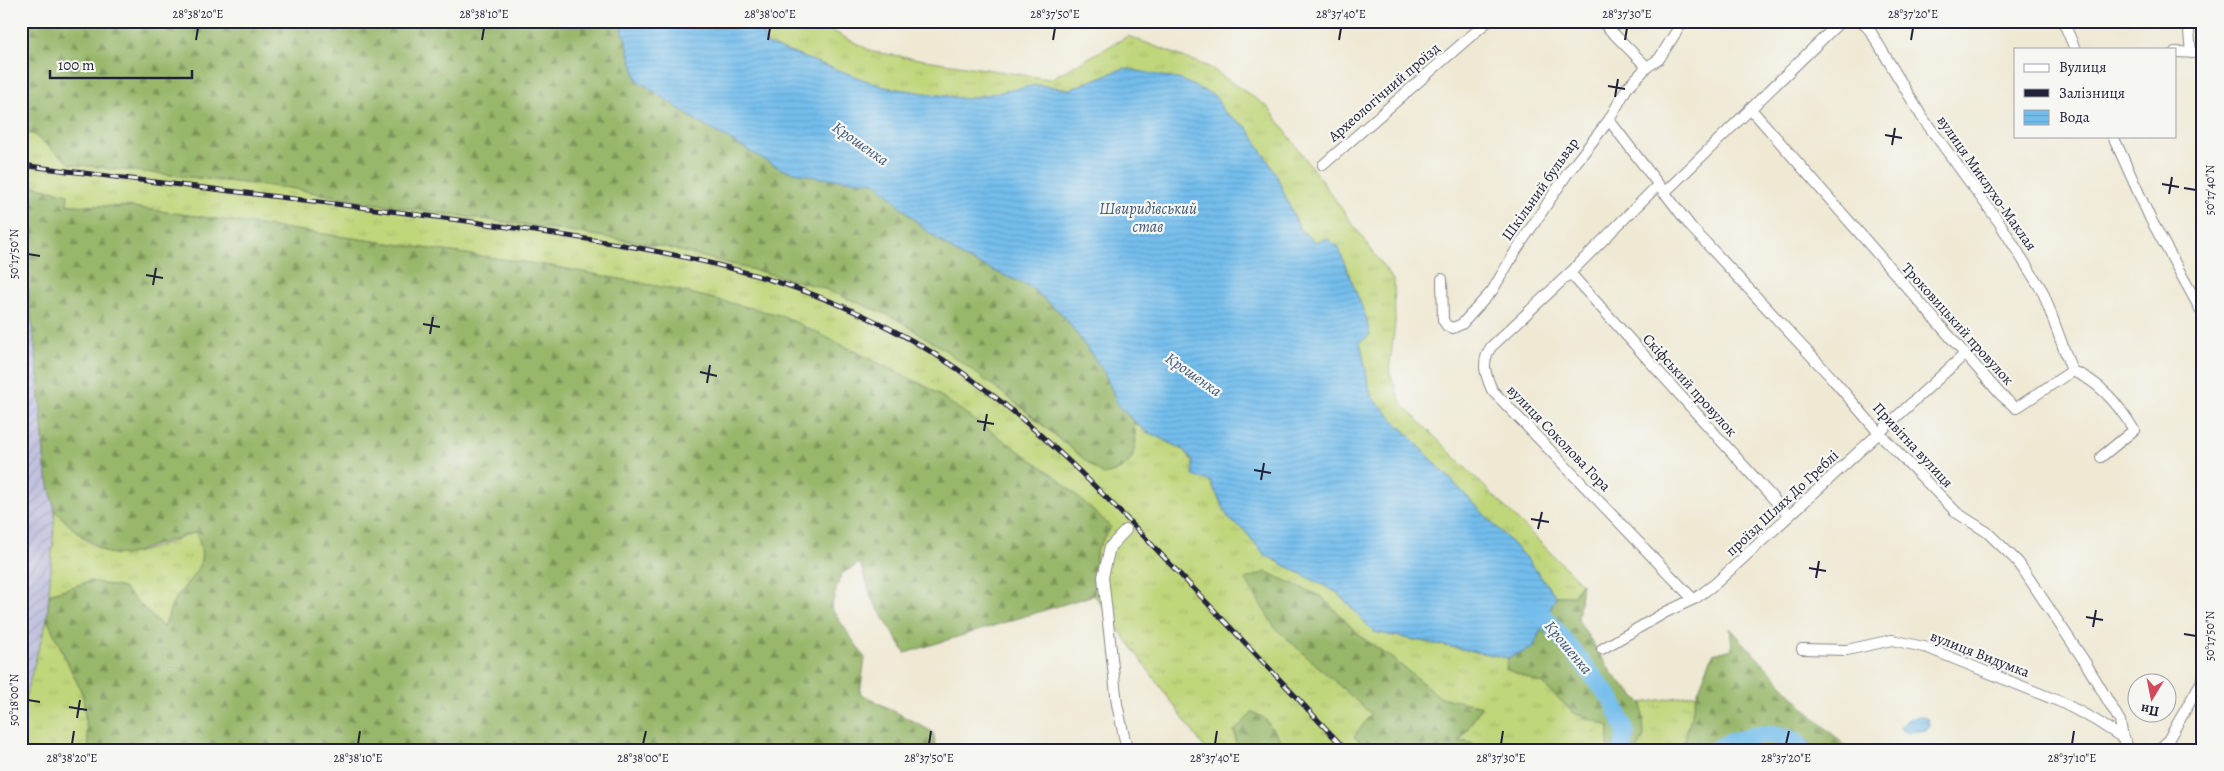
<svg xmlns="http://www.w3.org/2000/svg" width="2224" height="771" font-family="Alegreya,serif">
<defs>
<pattern id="industrial-furrows" width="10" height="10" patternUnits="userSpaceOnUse" patternTransform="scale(1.25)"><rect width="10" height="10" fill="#c1c2dd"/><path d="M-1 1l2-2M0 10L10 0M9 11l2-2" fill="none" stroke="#a6a6bf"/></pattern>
<pattern id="grass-tufts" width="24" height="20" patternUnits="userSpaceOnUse" patternTransform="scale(1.25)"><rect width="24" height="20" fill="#c0d67a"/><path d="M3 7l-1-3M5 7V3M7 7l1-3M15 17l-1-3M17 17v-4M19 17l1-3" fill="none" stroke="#a5b76a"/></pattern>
<pattern id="forest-firs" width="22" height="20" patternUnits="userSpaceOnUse" patternTransform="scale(1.25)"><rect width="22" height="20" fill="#98b76a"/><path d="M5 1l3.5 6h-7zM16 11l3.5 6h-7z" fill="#7c9458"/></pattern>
<pattern id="water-rules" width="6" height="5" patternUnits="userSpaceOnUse" patternTransform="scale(1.25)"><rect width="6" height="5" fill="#73bdec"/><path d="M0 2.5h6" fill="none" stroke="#63a2cb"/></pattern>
</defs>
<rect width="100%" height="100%" fill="#f6f6f2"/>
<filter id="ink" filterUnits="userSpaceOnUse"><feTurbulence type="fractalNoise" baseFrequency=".02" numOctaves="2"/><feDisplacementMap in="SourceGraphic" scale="10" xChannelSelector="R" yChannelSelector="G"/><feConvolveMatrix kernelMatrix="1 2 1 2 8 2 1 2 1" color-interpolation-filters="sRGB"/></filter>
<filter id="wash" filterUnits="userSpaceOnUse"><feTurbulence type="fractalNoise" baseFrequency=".0096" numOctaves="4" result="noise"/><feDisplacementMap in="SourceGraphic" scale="20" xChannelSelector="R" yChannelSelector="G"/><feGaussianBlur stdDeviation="1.12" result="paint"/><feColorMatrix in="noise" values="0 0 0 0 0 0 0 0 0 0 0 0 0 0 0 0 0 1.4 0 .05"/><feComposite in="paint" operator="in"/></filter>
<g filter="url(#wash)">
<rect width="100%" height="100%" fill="#efe9d4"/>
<polygon fill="url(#industrial-furrows)" points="21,286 28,292 39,380 45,467 55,511 47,619 21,712"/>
<g fill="url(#grass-tufts)" stroke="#717c5a">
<polygon points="757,21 813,21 873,52 1050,79 1128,36 1209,67 1268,107 1394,281 1395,322 1389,371 1401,403 1581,583 1573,596 1556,596 1525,557 1371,396 1345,267 1338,247 1315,242 1300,229 1276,175 1247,127 1224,112 1215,96 1125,68 1070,89 1036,85 966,99 884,87 767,44"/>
<polygon points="21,133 33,134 71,164 290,188 389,206 569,231 665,247 820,287 895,318 945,350 989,381 1065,444 1136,443 1134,422 1145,431 1183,450 1210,481 1229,519 1244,530 1265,555 1338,593 1374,632 1508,658 1506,669 1543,684 1574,713 1609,726 1608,750 1480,750 1473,743 1459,742 1482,706 1440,698 1393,659 1361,637 1322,597 1266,572 1245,579 1314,662 1372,714 1355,737 1371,750 1288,750 1264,718 1235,730 1236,750 1206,750 1094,595 1096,551 1110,527 988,431 929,388 783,316 677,290 551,266 131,207 67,205 68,194 21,183"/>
<path d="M 55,511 C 70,525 87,544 106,552 C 128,562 173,540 196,532 C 211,564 192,577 174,602 C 169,610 167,620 164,628 L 123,588 L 91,581 L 49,594 Z"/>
<polygon points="47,619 83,695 89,750 21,750 21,712"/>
<polygon points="1697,694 1682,750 1637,750 1644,737 1642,703"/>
</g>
<g fill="url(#forest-firs)" stroke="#5d6c52">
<path d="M 21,21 L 620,21 L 637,80 L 700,123 L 781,169 L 820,178 L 876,182 L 924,229 L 962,257 L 1029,286 L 1063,315 L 1104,372 L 1119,407 L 1134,422 C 1137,451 1136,469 1103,475 L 1025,410 L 945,350 L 895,318 L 820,287 L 665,247 L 569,231 L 389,206 L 290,188 L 71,164 L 33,134 L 21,133 Z"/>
<path d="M 21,183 L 68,194 L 67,205 L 131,207 L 551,266 L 677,290 L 783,316 L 929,388 L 1055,476 L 1111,527 L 1096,551 L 1094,595 L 905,653 L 872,599 L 860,563 L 841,574 L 831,608 L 865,658 L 860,693 L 933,732 L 936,750 L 89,750 L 83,695 L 47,619 L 49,594 L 91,581 L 123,588 L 164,628 C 167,621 169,612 172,605 C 186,578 215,566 195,532 L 126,555 L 107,553 L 76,531 L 55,511 L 45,467 L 39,380 L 28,292 L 21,286 Z"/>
<polygon points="1266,572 1322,597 1361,637 1393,659 1440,697 1482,706 1459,741 1473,743 1480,750 1434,750 1440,747 1430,750 1371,750 1354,737 1371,714 1275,628 1245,579"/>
<polygon points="1582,583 1578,620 1613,675 1642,703 1644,737 1637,750 1608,750 1609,726 1574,713 1543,684 1506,669 1508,658 1533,648 1556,596 1573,596"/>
<polygon points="1730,628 1806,710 1850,750 1682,750 1697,694 1713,654 1732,649"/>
<polygon points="1253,712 1264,718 1288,750 1236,750 1235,730"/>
</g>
<g fill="url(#water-rules)" stroke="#4a7094">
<polygon points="620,21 757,21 767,44 884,87 966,99 1036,85 1070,89 1124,68 1182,80 1215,96 1224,112 1247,127 1276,174 1299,229 1315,242 1327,238 1338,247 1366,317 1370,335 1360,342 1371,396 1525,557 1556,596 1533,648 1508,658 1374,632 1338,593 1265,555 1244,530 1229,519 1210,481 1193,476 1193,461 1183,449 1145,431 1119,407 1104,372 1063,315 1029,286 962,257 924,229 876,182 820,178 781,169 700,123 637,80"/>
<polygon points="1920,716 1928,719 1929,725 1927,730 1907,733 1900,728 1907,720"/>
</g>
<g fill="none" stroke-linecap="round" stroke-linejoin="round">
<g stroke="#73bdec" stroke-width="18">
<polyline points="1528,606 1546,618 1613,701 1626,732 1622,750"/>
<path d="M 1715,750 C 1734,736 1789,724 1803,750"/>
</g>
</g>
</g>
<g filter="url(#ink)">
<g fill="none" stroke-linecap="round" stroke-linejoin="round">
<g stroke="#888688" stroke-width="12">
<g id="minor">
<polyline points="1601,21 1647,67"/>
<polyline points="1862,21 1871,32 1922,117 1999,222 2043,292 2072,371"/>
<polyline points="2063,21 2075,49"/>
<polyline points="2188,21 2191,53"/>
<polyline points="2175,52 2203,53"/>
<path d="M 1750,108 L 2001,395 L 2016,408 L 2072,371 C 2100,381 2119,405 2134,430 L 2101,457"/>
<polyline points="1609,120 1691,227 1831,377 1879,433 1957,513 1987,532 2018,562 2085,662 2120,721 2123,738"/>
<polyline points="2113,136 2150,218 2203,314"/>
<polyline points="1323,165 1488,21"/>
<path d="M 1658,185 L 1570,273 L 1491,347 C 1481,362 1485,374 1492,390 L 1693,599"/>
<polyline points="1664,193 1841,21"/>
<polyline points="1570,273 1789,516"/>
<polyline points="1442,279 1443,320 1447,326 1453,328 1462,324 1492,291 1515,252 1567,174 1609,120 1627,88 1647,67 1659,59 1683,21"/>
<polyline points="1126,530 1110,547 1103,577 1117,704 1127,750"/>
<polyline points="1602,649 1666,612 1696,598 1716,583 1965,354"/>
<polyline points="1802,649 1847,650 1892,640 1928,648 2063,703 2095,720 2123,738 2130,750"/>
<polyline points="2158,750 2167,742 2203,679"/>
</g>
</g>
<use href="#minor" stroke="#fff" stroke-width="10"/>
<g stroke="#22223b" stroke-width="5">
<path id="rail" d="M 21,165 C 172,185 323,201 473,222 C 645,247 809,267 956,368 C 1037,424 1106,496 1174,568 C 1231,628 1289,689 1346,750"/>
</g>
<use href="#rail" stroke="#f6f6f2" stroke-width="3" stroke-dasharray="9" stroke-linecap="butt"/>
</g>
</g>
<path fill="none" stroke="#22223b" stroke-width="2" d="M 196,40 L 198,28M 482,40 L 484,28M 768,40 L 770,28M 1053,40 L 1055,28M 1339,40 L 1341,28M 1625,40 L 1627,28M 1911,40 L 1913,28M 1608,86 L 1625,89M 1615,97 L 1618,79M 1885,135 L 1902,138M 1892,145 L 1895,128M 2162,184 L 2179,187M 2184,188 L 2196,190M 2169,194 L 2172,177M 28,254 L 40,256M 146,275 L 163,278M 153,285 L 156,268M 423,324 L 440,327M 430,334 L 433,317M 700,372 L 717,376M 707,383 L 710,365M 977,421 L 994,424M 984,431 L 987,414M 1254,470 L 1271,473M 1261,480 L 1264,463M 1531,519 L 1549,522M 1538,529 L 1542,512M 1809,568 L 1826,571M 1816,578 L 1819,561M 2086,617 L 2103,620M 2093,627 L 2096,610M 2184,634 L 2196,636M 28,700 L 40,702M 69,707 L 87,710M 77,718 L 80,700M 72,744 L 74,731M 358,744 L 360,731M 643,744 L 646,731M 929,744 L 931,731M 1215,744 L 1217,731M 1501,744 L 1503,731M 1786,744 L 1789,731M 2072,744 L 2074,731"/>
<g text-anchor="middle" stroke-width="4.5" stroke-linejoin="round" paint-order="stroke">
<g font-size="15" fill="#22223b" stroke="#f6f6f2">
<text transform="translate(1384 92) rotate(-41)" y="5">Археологічний проїзд</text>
<text transform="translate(1987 183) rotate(55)" y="5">вулиця Миклухо-Маклая</text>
<text transform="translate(1540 189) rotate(-55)" y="5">Шкільний бульвар</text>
<text transform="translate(1958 324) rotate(48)" y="5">Троковицький провулок</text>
<text transform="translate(1690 385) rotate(48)" y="5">Скіфський провулок</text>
<text transform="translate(1559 438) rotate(46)" y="5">вулиця Соколова Гора</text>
<text transform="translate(1913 445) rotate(47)" y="5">Привітна вулиця</text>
<text transform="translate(1782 503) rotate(-43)" y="5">проїзд Шлях До Греблі</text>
<text transform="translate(1980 654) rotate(21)" y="5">вулиця Видумка</text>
</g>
<g font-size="16" font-style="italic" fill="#3e5879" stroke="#f6f6f2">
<text transform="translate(861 143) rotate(35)" y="6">Крошенка</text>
<text x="1148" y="214">Швиридівський<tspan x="1148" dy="18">став</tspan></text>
<text transform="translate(1194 374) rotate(35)" y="6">Крошенка</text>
<text transform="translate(1569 647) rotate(50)" y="6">Крошенка</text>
</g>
</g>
<rect width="2224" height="771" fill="none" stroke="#f6f6f2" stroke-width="55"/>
<rect x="2014" y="48" width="162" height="90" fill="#f6f6f2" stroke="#a1a1a9"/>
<rect x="2024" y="64" width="25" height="8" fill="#ffffff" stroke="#a1a1a9"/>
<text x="2059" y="72" font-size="15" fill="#22223b">Вулиця</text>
<rect x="2024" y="89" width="25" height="8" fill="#22223b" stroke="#a1a1a9"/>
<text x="2059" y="98" font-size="15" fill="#22223b">Залізниця</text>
<rect x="2024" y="110" width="25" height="15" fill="url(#water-rules)" stroke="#a1a1a9"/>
<text x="2059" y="122" font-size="15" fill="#22223b">Вода</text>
<g transform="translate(2152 698) rotate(190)"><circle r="24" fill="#f6f6f2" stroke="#a1a1a9"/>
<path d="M0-4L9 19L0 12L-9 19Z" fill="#d1495b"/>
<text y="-8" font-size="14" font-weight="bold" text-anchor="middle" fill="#22223b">Пн</text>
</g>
<path d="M50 70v8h142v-8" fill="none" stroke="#22223b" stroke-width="2.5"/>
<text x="58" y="70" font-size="15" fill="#22223b" stroke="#f6f6f2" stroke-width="4" paint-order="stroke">100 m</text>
<rect x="28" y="28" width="2168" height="716" fill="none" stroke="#22223b" stroke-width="2"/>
<g font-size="12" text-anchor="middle" fill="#22223b">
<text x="198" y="18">28°38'20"E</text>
<text x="484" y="18">28°38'10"E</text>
<text x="770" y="18">28°38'00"E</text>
<text x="1055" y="18">28°37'50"E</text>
<text x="1341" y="18">28°37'40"E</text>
<text x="1627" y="18">28°37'30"E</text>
<text x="1913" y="18">28°37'20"E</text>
<text transform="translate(2210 190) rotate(-90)" y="4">50°17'40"N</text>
<text transform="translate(14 254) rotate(-90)" y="4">50°17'50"N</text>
<text transform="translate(2210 636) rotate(-90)" y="4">50°17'50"N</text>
<text transform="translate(14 700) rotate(-90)" y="4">50°18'00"N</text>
<text x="72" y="762">28°38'20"E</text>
<text x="358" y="762">28°38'10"E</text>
<text x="643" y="762">28°38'00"E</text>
<text x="929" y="762">28°37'50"E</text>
<text x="1215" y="762">28°37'40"E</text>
<text x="1501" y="762">28°37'30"E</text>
<text x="1786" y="762">28°37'20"E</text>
<text x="2072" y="762">28°37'10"E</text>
</g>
</svg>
